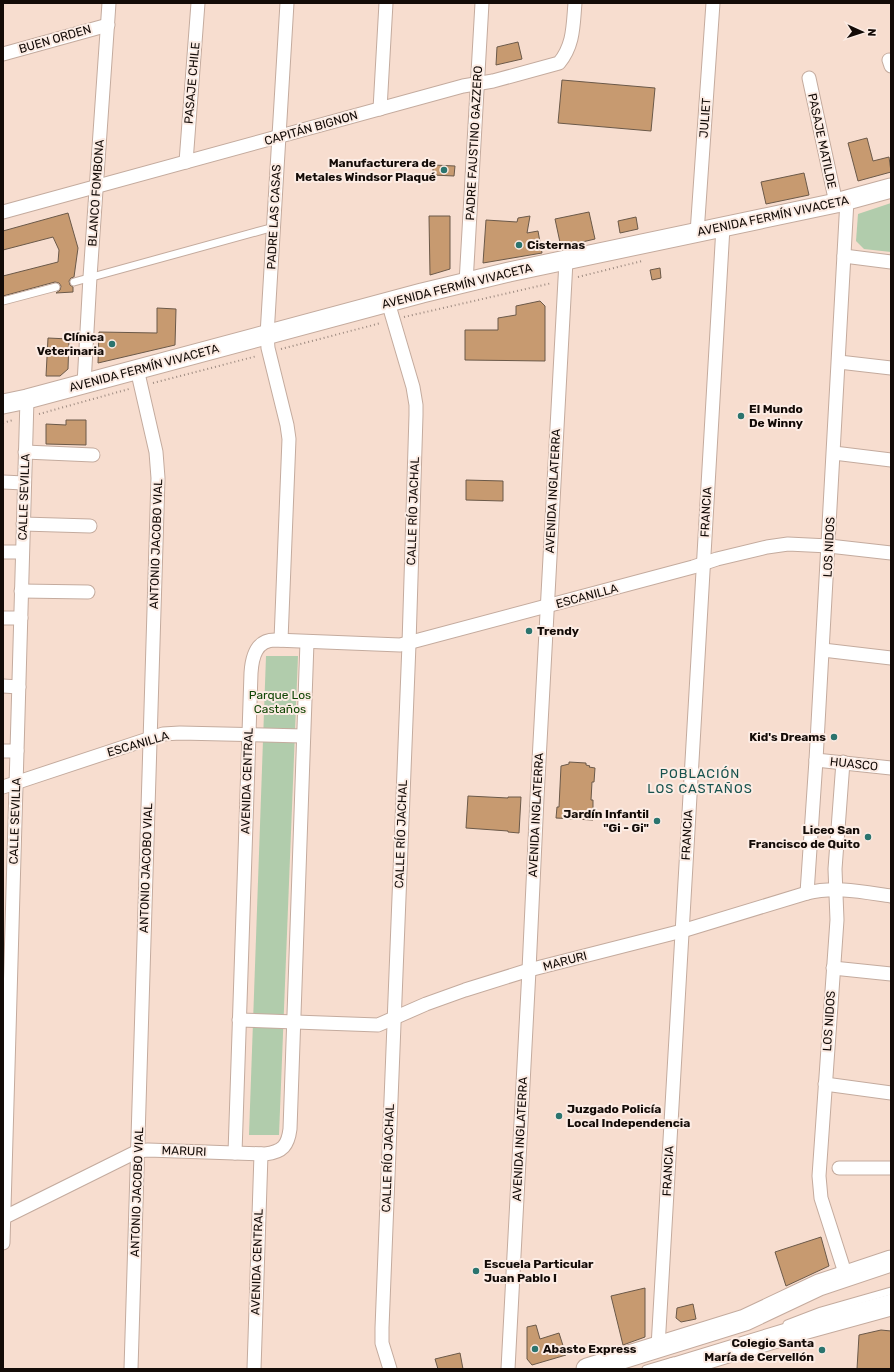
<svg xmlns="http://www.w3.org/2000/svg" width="894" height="1372" font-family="Rubik,sans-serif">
<rect width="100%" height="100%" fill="#f7ddcf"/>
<g fill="#b1ccac">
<polygon points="891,203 891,252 864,249 856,241 858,214"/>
<polygon points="266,656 298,656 279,1135 249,1135"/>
</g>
<g fill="#c79a70" stroke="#6b5949">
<polygon points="518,42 522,59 496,65 497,47"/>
<polygon points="562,80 655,88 651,131 558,123"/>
<polygon points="867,138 873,161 889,157 891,172 858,181 848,143"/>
<polygon points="433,165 455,166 454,176 433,175"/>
<polygon points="804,173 809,195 766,204 761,182"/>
<polygon points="589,212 595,239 561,247 555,219"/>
<polygon points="68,213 78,248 74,277 71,278 69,281 70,285 73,287 73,292 56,293 60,290 61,286 59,283 55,282 3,296 3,276 58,262 59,250 53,237 3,250 3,231"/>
<polygon points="429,216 450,216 450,269 430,275"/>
<polygon points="530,216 527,233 538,231 542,253 483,263 486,220 517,222 518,218"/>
<polygon points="636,217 638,229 620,233 618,221"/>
<polygon points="660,268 661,278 652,280 650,270"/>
<polygon points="540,301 545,306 545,361 465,360 465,330 498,330 498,318 516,315 516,306"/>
<polygon points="157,308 176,309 175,345 98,363 99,332 157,333"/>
<polygon points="48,338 69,339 68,369 60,376 46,376"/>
<polygon points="66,420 86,420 86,445 46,444 46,424 66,425"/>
<polygon points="466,480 503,481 503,501 466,500"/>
<polygon points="569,762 586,763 586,765 590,766 589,767 595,768 594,782 592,782 591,800 593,800 593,820 556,818 557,807 559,807 561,766 569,764"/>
<polygon points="468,796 508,798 508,797 521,797 519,833 508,832 508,831 466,828"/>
<polygon points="821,1237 829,1266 786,1286 775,1252"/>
<polygon points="645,1288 645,1337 623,1345 611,1296"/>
<polygon points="693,1304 696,1319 681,1322 676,1318 677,1308"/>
<polygon points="536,1325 540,1339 559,1333 566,1355 532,1365 527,1359 527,1327"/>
<polygon points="881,1330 891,1331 891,1369 857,1369 859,1335"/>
<polygon points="460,1353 463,1369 438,1369 435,1359"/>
</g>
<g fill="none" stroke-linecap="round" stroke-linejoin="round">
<g stroke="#c4ab9e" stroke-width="9">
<g id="service">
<polyline points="74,282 274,227"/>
<polyline points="3,301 56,287"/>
<polyline points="787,1324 821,1311 891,1291"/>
<polyline points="646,1369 673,1361"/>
</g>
</g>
<g stroke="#c4ab9e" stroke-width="15">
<g id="minor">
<polyline points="3,54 108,25"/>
<polyline points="889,60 891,66"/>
<polyline points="809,78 836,203"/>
<polyline points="380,109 386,3"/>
<polyline points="186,162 198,3"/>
<path d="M 3,212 L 463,86 L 493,81 L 559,63 C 574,45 573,25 575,3"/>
<polyline points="697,233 713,3"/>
<polyline points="844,256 891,262"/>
<polyline points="466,283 482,3"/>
<polyline points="388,302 413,387 416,405 416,415 409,644 382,1328 382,1343 390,1369"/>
<polyline points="839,362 891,368"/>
<polyline points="84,384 90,277 109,3"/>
<polyline points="25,452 93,455"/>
<polyline points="834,453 891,460"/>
<polyline points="3,482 24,483"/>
<polyline points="23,524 90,526"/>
<polyline points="3,552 22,552"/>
<polyline points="21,591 88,592"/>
<polyline points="3,618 21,618"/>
<polyline points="281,640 289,439 287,425 268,348 267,335 287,3"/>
<polyline points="823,650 891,658"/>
<polyline points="3,686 19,687"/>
<polyline points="3,751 17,751"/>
<polyline points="816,760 891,768"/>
<polyline points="843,762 835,869 837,920 819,1176 821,1198 846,1276"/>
<polyline points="3,787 163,734 180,733 303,736"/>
<polyline points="807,893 816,760 847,200"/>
<polyline points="833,968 891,974"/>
<path d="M 239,1020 L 378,1025 L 426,1004 L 465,990 L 529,970 L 682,931 L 807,893 C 835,886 863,892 891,896"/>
<polyline points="825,1084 891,1093"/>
<path d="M 235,1153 L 251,673 C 252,657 256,640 275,640 L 400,645 L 693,567 L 717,559 L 767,547 L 788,544 L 829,546 L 891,553"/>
<polyline points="839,1168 891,1168"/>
<path d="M 3,1218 L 138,1151 L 148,1150 L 265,1154 C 283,1152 288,1145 290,1129 L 307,642"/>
<polyline points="3,1243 27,399"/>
<polyline points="658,1347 723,227"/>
<polyline points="131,1369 158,478 156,452 137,369"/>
<polyline points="254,1369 261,1154"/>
<polyline points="508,1369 529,970 537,798 566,261"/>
</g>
</g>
<g stroke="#c4ab9e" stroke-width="21">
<polyline id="secondary" points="3,404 27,399 422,293 509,272 836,203 891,188"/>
</g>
<g stroke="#c4ab9e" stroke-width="23">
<g id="primary">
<polyline points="587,1369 745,1320 819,1285 891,1261"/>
<polyline points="672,1369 800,1330 891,1305"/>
</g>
</g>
<g stroke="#9e8b81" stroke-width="2" stroke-dasharray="1 3" stroke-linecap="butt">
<polyline points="578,277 642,261"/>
<polyline points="404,317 552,283"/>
<polyline points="281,349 381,323"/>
<polyline points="153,383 257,356"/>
<polyline points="39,414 129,389"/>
<polyline points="3,423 13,420"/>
</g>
<use href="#service" stroke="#fff" stroke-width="7"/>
<use href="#minor" stroke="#fff" stroke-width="13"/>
<use href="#secondary" stroke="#fff" stroke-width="19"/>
<use href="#primary" stroke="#fff" stroke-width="21"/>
</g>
<g fill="#2b746e" stroke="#fcece4" stroke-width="1.5">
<circle cx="444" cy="170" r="4"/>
<circle cx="519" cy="245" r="4"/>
<circle cx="112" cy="344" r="4"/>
<circle cx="741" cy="416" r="4"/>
<circle cx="529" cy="631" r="4"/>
<circle cx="834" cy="737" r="4"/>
<circle cx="657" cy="821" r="4"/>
<circle cx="868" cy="837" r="4"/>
<circle cx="559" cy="1116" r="4"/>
<circle cx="476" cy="1271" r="4"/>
<circle cx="535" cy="1349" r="4"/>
<circle cx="822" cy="1350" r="4"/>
</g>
<g text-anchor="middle" stroke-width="4" stroke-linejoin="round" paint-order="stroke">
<g font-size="12" fill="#130b07" stroke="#fcece4">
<text transform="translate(55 39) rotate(-16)" y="4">BUEN ORDEN</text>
<text transform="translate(192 83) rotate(-85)" y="4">PASAJE CHILE</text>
<text transform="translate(705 118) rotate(-86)" y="4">JULIET</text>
<text transform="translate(311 128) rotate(-16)" y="4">CAPITÁN BIGNON</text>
<text transform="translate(822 141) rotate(78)" y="4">PASAJE MATILDE</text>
<text transform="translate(474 143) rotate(-87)" y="4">PADRE FAUSTINO GAZZERO</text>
<text transform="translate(96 193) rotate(-86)" y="4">BLANCO FOMBONA</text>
<text transform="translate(773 216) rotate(-12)" y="4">AVENIDA FERMÍN VIVACETA</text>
<text transform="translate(274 217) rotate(-87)" y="4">PADRE LAS CASAS</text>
<text transform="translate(457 286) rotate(-14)" y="4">AVENIDA FERMÍN VIVACETA</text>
<text transform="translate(144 368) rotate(-15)" y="4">AVENIDA FERMÍN VIVACETA</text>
<text transform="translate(553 491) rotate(-87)" y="4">AVENIDA INGLATERRA</text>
<text transform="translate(24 497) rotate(-88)" y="4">CALLE SEVILLA</text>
<text transform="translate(413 511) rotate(-88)" y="4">CALLE RÍO JACHAL</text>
<text transform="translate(706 512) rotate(-87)" y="4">FRANCIA</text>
<text transform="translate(156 544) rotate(-88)" y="4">ANTONIO JACOBO VIAL</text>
<text transform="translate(829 547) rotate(-87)" y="4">LOS NIDOS</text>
<text transform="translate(587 596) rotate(-15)" y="4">ESCANILLA</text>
<text transform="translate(138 744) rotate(-16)" y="4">ESCANILLA</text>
<text transform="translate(854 764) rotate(6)" y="4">HUASCO</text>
<text transform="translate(247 781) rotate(-88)" y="4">AVENIDA CENTRAL</text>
<text transform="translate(536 815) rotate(-87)" y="4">AVENIDA INGLATERRA</text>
<text transform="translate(15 821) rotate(-88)" y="4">CALLE SEVILLA</text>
<text transform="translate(401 834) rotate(-88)" y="4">CALLE RÍO JACHAL</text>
<text transform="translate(687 835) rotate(-87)" y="4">FRANCIA</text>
<text transform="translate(146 868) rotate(-88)" y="4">ANTONIO JACOBO VIAL</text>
<text transform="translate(565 961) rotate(-15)" y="4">MARURI</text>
<text transform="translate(829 1021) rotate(-86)" y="4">LOS NIDOS</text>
<text transform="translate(520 1139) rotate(-87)" y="4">AVENIDA INGLATERRA</text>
<text transform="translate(184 1151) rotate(2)" y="4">MARURI</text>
<text transform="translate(388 1158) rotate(-88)" y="4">CALLE RÍO JACHAL</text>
<text transform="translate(668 1171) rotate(-87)" y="4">FRANCIA</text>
<text transform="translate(137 1192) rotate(-88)" y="4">ANTONIO JACOBO VIAL</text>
<text transform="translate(257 1262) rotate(-88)" y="4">AVENIDA CENTRAL</text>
</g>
<g font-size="12" font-weight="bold" fill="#130b07" stroke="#fcece4" text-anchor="end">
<text x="436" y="167">Manufacturera de<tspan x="436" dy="14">Metales Windsor Plaqué</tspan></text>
<text x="527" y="249" text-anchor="start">Cisternas</text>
<text x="104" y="341">Clínica<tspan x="104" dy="14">Veterinaria</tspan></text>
<text x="749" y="413" text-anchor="start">El Mundo<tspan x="749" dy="14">De Winny</tspan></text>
<text x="537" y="635" text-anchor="start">Trendy</text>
<text x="826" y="741">Kid's Dreams</text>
<text x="649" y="818">Jardín Infantil<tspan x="649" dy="14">"Gi - Gi"</tspan></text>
<text x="860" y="834">Liceo San<tspan x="860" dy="14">Francisco de Quito</tspan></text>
<text x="567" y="1113" text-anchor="start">Juzgado Policía<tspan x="567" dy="14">Local Independencia</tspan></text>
<text x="484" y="1268" text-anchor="start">Escuela Particular<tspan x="484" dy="14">Juan Pablo I</tspan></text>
<text x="814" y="1347">Colegio Santa<tspan x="814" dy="14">María de Cervellón</tspan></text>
<text x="543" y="1353" text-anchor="start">Abasto Express</text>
</g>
<g font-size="12" fill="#114605" stroke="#fcece4">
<text x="280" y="699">Parque Los<tspan x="280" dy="14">Castaños</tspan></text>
</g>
<g font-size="13" letter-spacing="1" fill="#18534e" stroke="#fcece4">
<text x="700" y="778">POBLACIÓN<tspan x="700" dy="15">LOS CASTAÑOS</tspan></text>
</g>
</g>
<rect width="894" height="1372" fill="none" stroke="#130b07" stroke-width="8"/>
<g transform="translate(862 32) rotate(93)" stroke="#fcece4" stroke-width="3" paint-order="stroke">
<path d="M0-3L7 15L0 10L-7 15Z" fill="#130b07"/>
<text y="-6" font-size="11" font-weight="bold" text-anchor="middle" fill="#130b07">N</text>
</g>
</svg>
